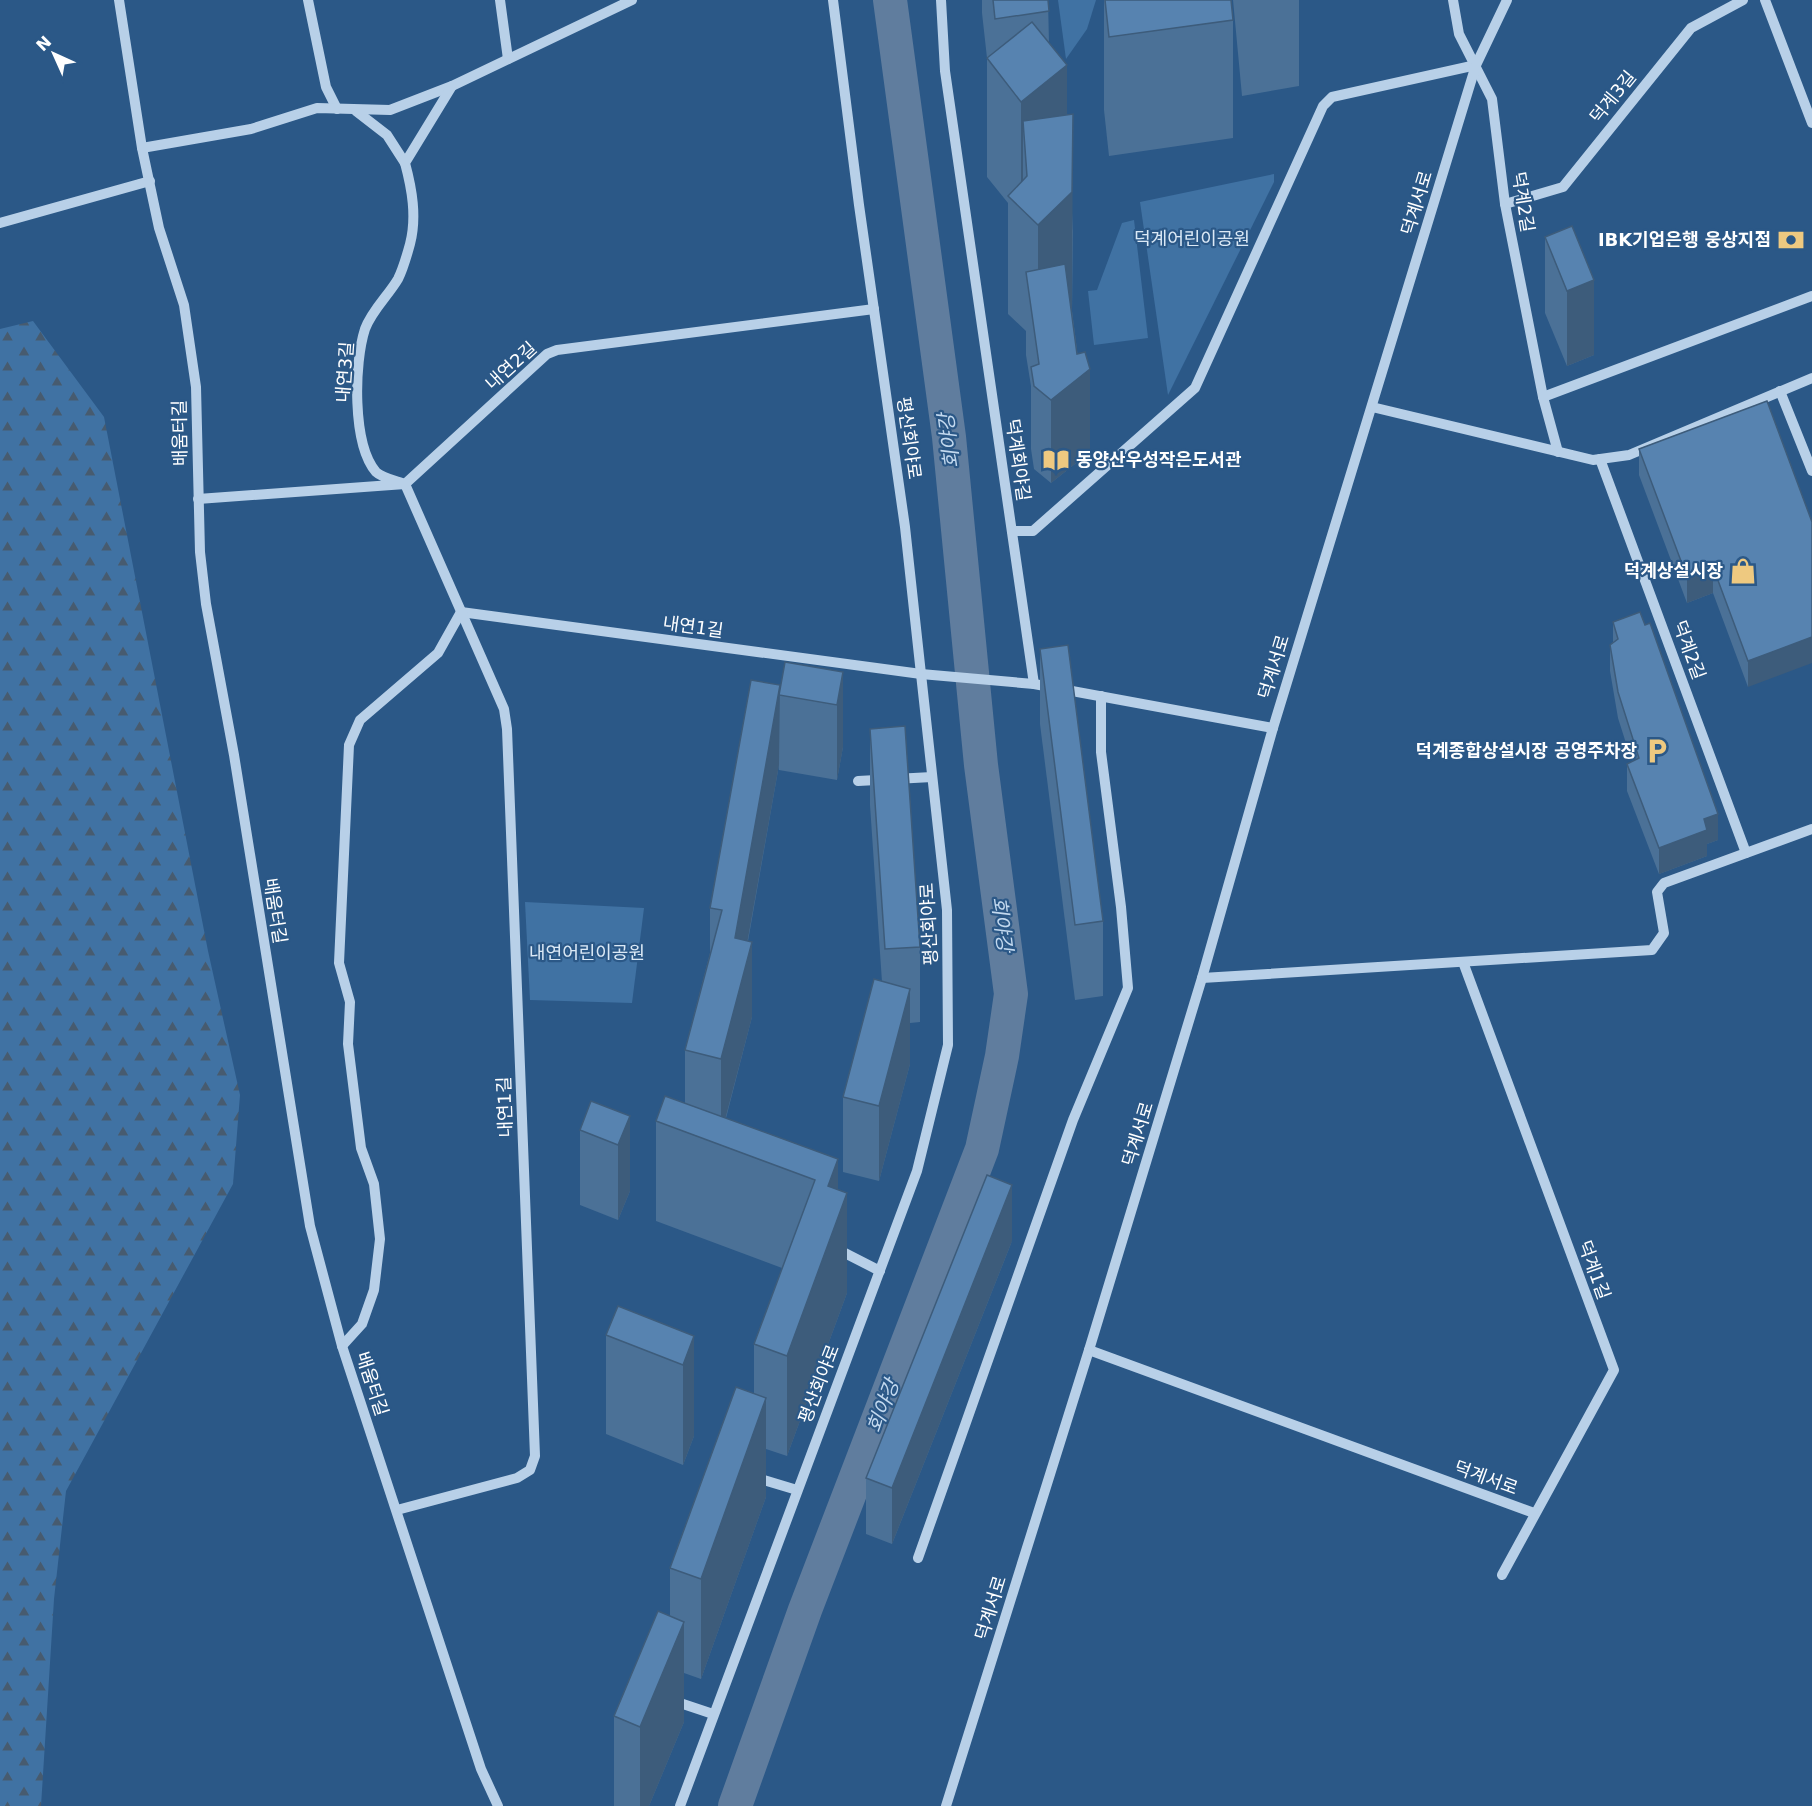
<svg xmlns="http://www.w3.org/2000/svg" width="1812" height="1806" font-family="'DejaVu Sans','Noto Sans KR',sans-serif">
<defs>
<pattern id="forest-firs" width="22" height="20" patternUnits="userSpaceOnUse" patternTransform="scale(1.5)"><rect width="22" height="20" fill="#4072a3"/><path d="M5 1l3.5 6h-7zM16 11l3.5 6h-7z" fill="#475b6f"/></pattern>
</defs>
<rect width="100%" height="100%" fill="#2b5887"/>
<polygon fill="url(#forest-firs)" points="33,321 104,417 208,951 240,1095 233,1184 66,1491 54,1599 41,1806 0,1806 0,329"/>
<g fill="#4072a3">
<polygon points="1058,0 1096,0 1087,29 1066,59"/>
<polygon points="1274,174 1274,182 1168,395 1140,202"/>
<polygon points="1134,220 1148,338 1094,345 1088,291 1097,290 1122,223"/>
<polygon points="525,902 644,908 632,1003 530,1000"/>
</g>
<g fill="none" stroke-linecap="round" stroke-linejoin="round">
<polyline stroke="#607d9e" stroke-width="34" points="735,1806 805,1610 982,1149 1002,1056 1011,994 981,765 949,437 890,0"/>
<g stroke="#b8d0e8" stroke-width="10">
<polyline points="119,0 142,148 159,228 184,305 196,387 200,552 206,604 234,755 310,1226 342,1346 481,1769 498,1806"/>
<polyline points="308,0 326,87 337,109"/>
<polyline points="500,0 508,59"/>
<polyline points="941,0 945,71 1034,684"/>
<polyline points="1453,0 1459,34 1492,99 1505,204 1543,397 1558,452"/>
<polyline points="1765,0 1812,123"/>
<polyline points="356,111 387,135 405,163"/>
<polyline points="142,148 251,129 317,108 390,110 452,86 632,0"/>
<polyline points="1505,204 1563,187 1691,28 1743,0"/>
<polyline points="0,223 150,181"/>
<polyline points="1780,391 1812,471"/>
<polyline points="1543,397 1812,296"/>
<polyline points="1372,407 1593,460 1629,455 1812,378"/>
<polyline points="1600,459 1746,853"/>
<polyline points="198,499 405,484 547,354 557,350 874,309"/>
<polyline points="1012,531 1033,531 1195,388 1323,106 1332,97 1476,65"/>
<polyline points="461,612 921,674 1034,684 1273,728"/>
<polyline points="858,781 932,777"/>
<polyline points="1463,962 1614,1370 1502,1575"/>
<polyline points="1202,978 1652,950 1664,933 1657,892 1664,883 1812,829"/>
<polyline points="835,1248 880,1271"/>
<polyline points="342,1346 362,1324 374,1290 380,1239 374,1184 361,1148 348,1044 350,1002 339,963 349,745 360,720 438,653 461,612"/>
<polyline points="1089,1350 1534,1513"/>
<polyline points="754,1477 797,1490"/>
<path d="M 397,1510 L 517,1478 L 530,1470 L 535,1456 L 507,729 L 504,709 L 405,484 C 397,481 382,478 376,472 C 352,444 354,363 365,329 C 372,310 388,296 398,279 C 403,269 407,255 410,244 C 417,217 412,189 405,163 L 452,86"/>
<polyline points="918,1558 1073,1120 1128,988 1121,907 1101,752 1101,696"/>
<polyline points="671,1700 713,1714"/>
<polyline points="680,1806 917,1171 948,1045 947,910 921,674 905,527 859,205 833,0"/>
<polyline points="946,1806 1089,1350 1202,978 1273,728 1476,65 1507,0"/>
</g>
</g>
<g fill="#4b7197">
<polygon points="982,0 1048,0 1049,44 1067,115 1073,232 1072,310 1072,311 1090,452 1051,483 1034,469 1031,449 1031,386 1026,355 1026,331 1008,314 1008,203 987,177 987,58 982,13"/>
<polygon points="1104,0 1231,0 1233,20 1233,138 1109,156 1104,110"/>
<polygon points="1233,0 1299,0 1299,86 1242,96"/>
<polygon points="1545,237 1594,355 1567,366 1545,313"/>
<polygon points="1767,401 1748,687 1713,593 1687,603 1639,475 1639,449"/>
<polygon points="1613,622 1718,840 1707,844 1707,856 1659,874 1627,791 1627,764 1632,762 1618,718 1610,671 1610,645 1613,642"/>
<polygon points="1040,649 1103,921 1103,996 1075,1000 1040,724"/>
<polygon points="843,672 843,747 837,780 779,770 779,765 748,941 752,1017 726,1118 838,1190 847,1293 787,1456 766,1449 766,1497 701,1679 684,1673 684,1722 649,1806 614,1806 614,1716 670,1616 670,1568 754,1393 754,1344 782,1268 656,1221 656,1121 685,1103 685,1050 710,953 710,908 780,691"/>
<polygon points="870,729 920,947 920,1022 910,1023 910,1064 879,1181 843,1172 843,1097 882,982 870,805"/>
<polygon points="630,1116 630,1191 618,1220 580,1205 580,1130"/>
<polygon points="1012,1241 892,1544 866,1534 866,1478"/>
<polygon points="606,1335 694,1336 694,1436 683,1465 606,1434"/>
</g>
<g fill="#3d5c7b">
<polygon points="1067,65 1067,183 1027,176 1023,121 1023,210 1021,208 1021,102"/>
<polygon points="1073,114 1072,310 1038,343 1038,225"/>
<polygon points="1594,280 1594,355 1567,366 1567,291"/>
<polygon points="1090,369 1090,452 1051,483 1051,400"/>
<polygon points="1713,567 1713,593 1687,603 1687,577"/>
<polygon points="1812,637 1812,663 1748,687 1748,661"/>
<polygon points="843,672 843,747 837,780 837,705"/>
<polygon points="780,685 779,765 738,994 752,942 752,1017 721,1135 721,1059 735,938"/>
<polygon points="1718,814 1718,840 1707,844 1707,856 1659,874 1659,848 1704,819"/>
<polygon points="910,989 910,1064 879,1181 879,1106"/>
<polygon points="630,1116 630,1191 618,1220 618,1145"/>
<polygon points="838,1159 838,1217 847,1193 847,1293 787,1456 787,1356 828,1186"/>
<polygon points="1012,1185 1012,1241 892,1544 892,1488"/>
<polygon points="694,1336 694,1436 683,1465 683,1365"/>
<polygon points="766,1398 766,1497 701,1679 701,1579"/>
<polygon points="684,1622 684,1722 649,1806 640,1806 640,1727"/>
</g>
<g fill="#5783b0" stroke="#3d5c7b" stroke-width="1.5">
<polygon points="993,0 1048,0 1049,11 995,19"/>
<polygon points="1105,0 1231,0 1233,20 1109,37"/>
<polygon points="1032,22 1067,65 1021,102 987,58"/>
<polygon points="1073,114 1072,192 1038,225 1008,196 1027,176 1023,121"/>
<polygon points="1572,226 1594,280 1567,291 1545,237"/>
<polygon points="1065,264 1077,354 1085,352 1090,369 1051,400 1034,386 1031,367 1039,364 1026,272"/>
<polygon points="1767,401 1812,522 1812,637 1748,661 1713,567 1687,577 1639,449"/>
<polygon points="1640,612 1645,625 1650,623 1718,814 1704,819 1707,830 1659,848 1627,764 1639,758 1618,692 1610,645 1618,639 1613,622"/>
<polygon points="1068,645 1103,921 1075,925 1040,649"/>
<polygon points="785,662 843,672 837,705 779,695"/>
<polygon points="751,680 780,685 735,938 752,942 721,1059 685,1050 722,910 710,908"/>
<polygon points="905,726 920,947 885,949 870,729"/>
<polygon points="874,979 910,989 879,1106 843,1097"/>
<polygon points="665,1096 838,1159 828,1186 847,1193 787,1356 754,1344 815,1180 656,1121"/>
<polygon points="591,1101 630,1116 618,1145 580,1130"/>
<polygon points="987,1175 1012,1185 892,1488 866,1478"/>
<polygon points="618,1306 694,1336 683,1365 606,1335"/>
<polygon points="736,1387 766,1398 701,1579 670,1568"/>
<polygon points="658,1611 684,1622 640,1727 614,1716"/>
</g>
<defs>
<g id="bank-bare" transform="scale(2.07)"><path d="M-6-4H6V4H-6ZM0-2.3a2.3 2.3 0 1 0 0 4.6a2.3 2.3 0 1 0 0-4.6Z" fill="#eec980" stroke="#2b5887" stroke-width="2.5" paint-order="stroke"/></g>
<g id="library-bare" transform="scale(2.07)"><path d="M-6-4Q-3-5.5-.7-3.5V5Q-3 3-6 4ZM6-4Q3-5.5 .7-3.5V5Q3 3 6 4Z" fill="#eec980" stroke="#2b5887" stroke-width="2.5" paint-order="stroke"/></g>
<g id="shop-bare" transform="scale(2.07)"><path d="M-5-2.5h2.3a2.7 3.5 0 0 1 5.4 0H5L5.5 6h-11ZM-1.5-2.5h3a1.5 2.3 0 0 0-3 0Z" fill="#eec980" stroke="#2b5887" stroke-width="2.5" paint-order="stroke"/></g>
<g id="parking-bare" transform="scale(2.07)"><path d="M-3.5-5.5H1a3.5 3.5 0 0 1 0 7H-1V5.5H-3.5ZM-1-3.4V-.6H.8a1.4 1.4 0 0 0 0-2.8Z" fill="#eec980" stroke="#2b5887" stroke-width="2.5" paint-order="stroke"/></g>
</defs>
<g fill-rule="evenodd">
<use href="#bank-bare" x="1791" y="240"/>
<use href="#library-bare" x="1056" y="460"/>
<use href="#shop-bare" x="1743" y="571"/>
<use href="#parking-bare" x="1657" y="751"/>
</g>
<g text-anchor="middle" stroke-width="4.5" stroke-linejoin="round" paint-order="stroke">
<g font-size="18" fill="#fff" stroke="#2b5887">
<text transform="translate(1613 97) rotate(-51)" y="6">덕계3길</text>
<text transform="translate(1523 202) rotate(81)" y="6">덕계2길</text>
<text transform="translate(1417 203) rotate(-73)" y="6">덕계서로</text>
<text transform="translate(511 366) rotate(-42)" y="6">내연2길</text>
<text transform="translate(345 372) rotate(-86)" y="6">내연3길</text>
<text transform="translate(180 433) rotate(-91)" y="6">배움터길</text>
<text transform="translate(909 438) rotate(82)" y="6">평산회야로</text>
<text transform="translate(1018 460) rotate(82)" y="6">덕계회야길</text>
<text transform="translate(693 627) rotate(8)" y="6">내연1길</text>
<text transform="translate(1689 650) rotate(70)" y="6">덕계2길</text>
<text transform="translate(1274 667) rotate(-73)" y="6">덕계서로</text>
<text transform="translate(275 911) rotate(81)" y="6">배움터길</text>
<text transform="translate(929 924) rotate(-93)" y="6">평산회야로</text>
<text transform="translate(505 1107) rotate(-92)" y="6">내연1길</text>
<text transform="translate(1138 1134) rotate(-73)" y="6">덕계서로</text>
<text transform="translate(1594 1270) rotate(70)" y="6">덕계1길</text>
<text transform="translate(372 1384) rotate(72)" y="6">배움터길</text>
<text transform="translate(819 1384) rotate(-69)" y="6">평산회야로</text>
<text transform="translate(1486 1478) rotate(20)" y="6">덕계서로</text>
<text transform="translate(991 1608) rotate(-73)" y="6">덕계서로</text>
</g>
<g font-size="18" fill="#dbe9f6" stroke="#2b5887">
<text x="1192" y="245">덕계어린이공원</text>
<text x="587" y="959">내연어린이공원</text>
</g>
<g font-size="18" font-weight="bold" fill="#fff" stroke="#2b5887" text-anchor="end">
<text x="1771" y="246">IBK기업은행 웅상지점</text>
<text x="1076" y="466" text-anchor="start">동양산우성작은도서관</text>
<text x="1723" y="577">덕계상설시장</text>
<text x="1637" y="757">덕계종합상설시장 공영주차장</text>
</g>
<g font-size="20" font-style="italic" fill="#c3d9ef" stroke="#2b5887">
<text transform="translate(949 441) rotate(-97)" y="7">회야강</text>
<text transform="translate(1002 924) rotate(83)" y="7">회야강</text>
<text transform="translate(883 1406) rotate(-69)" y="7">회야강</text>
</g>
</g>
<g transform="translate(54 54) rotate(315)" stroke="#2b5887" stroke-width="4.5" paint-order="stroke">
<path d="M0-4.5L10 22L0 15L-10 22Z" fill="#ffffff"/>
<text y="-9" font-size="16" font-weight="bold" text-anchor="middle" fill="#ffffff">N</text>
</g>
</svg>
